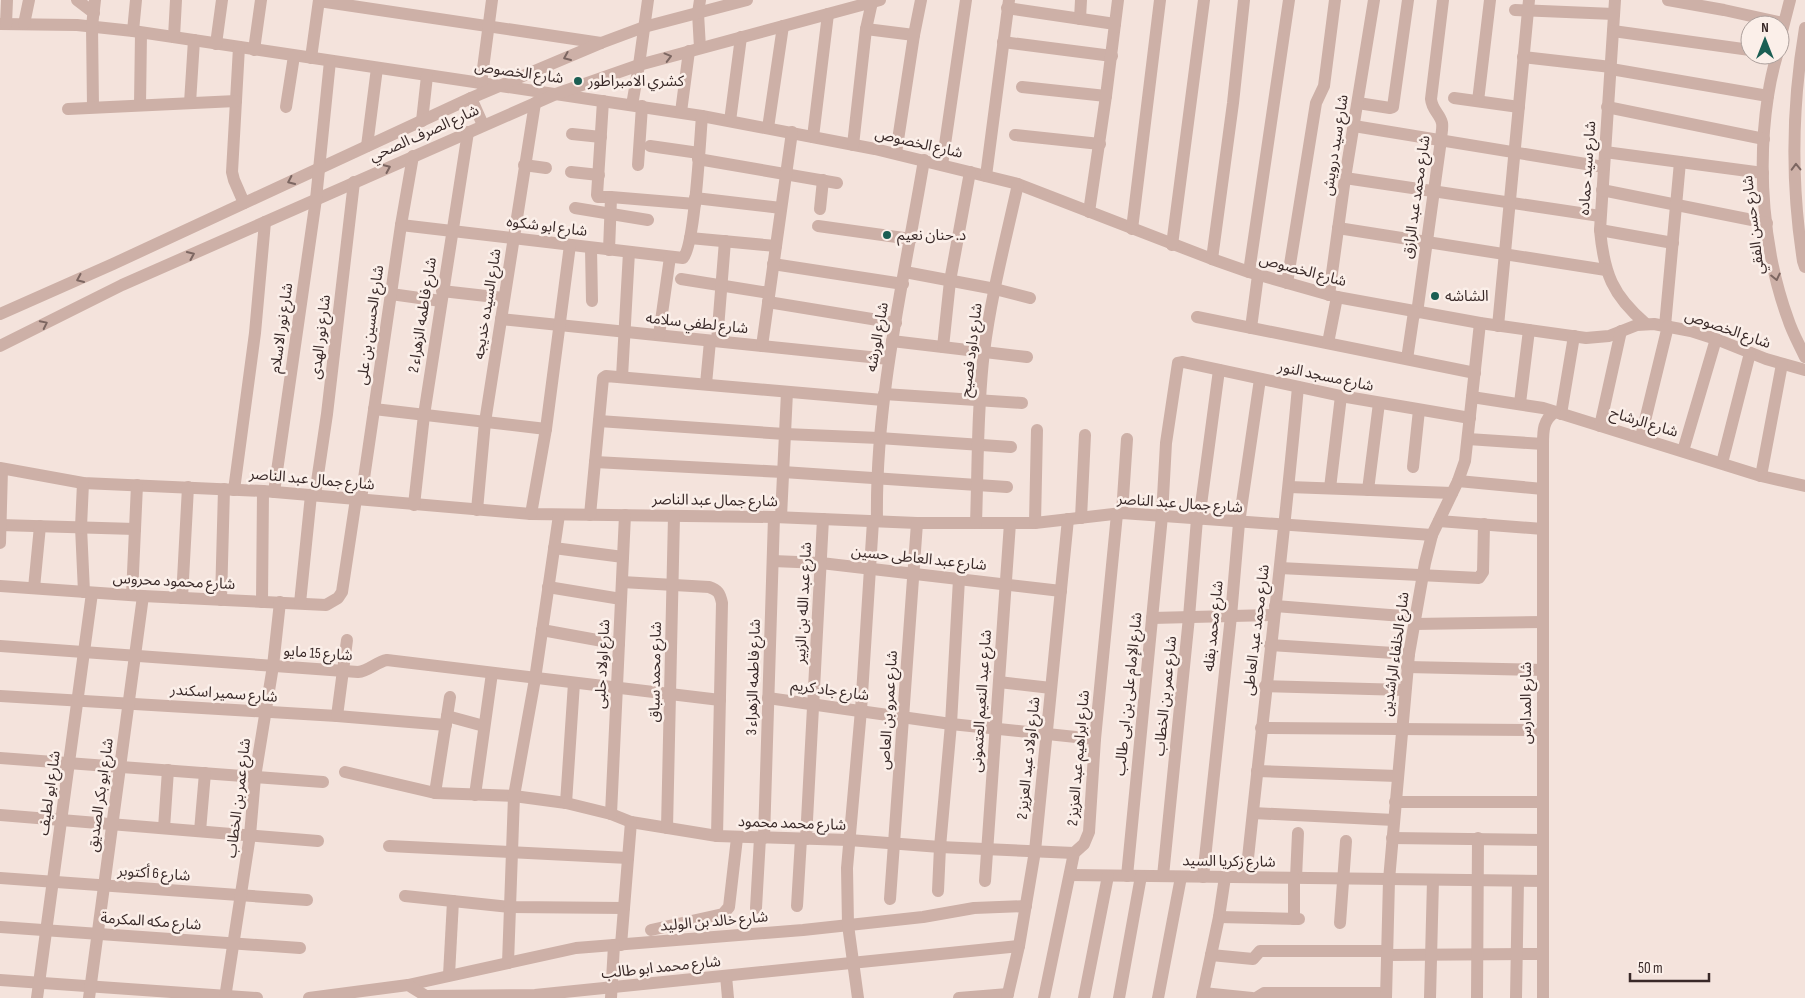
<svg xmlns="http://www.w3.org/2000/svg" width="1805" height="998" font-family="'Sofia Sans Condensed','Noto Sans Arabic',sans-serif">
<rect width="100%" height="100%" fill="#f4e3dc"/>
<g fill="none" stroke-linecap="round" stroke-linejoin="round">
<g stroke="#cdb0a7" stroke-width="12">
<polyline points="77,0 94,13"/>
<polyline points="700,0 698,13 700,48"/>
<path d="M 1615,0 L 1600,230 C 1604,273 1612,295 1646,324"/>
<polyline points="1668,0 1724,10 1783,23"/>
<polyline points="319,1 601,43"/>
<polyline points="1007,8 1115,24"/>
<polyline points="1515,10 1614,14"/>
<polyline points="1080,19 1081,0"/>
<polyline points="0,24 77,25 133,31 702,116 875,149 1018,184 1212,259 1249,272 1337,297 1480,323 1586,338 1609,336 1637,325 1654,324 1691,331 1716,339 1766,359 1805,370"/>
<polyline points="6,24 7,0"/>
<polyline points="24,24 29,0"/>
<path d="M 1805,28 C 1792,104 1791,185 1803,261 L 1805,267"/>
<polyline points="866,29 914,35"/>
<polyline points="133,31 136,0"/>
<polyline points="1613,31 1750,50"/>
<polyline points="174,37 176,0"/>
<polyline points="1780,39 1790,0"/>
<polyline points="1003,42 1112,56"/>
<polyline points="216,44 222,0"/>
<polyline points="239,47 232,172 234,180 244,203"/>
<polyline points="254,50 261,0"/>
<path d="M 1777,55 C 1773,69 1770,82 1768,96 C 1757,167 1763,251 1788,319 C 1792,332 1799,344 1805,357"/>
<polyline points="1523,57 1611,67"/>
<polyline points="311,58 319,0"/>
<polyline points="1611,69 1768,96"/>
<polyline points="481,84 492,0"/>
<polyline points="1022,87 1106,96"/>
<polyline points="471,98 483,125"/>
<polyline points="1454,98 1519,107"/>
<polyline points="603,101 597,195 598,197 610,197 611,198 609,250"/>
<polyline points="1478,101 1490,0"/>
<polyline points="190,103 194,40"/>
<polyline points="1358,103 1390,108 1393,107 1408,0"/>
<polyline points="140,105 141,33"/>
<polyline points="632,105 639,65 648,0"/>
<polyline points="93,107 92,26 95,0"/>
<polyline points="286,107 294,56"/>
<polyline points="1607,107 1764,139"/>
<polyline points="68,109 236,101"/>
<polyline points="681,112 689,51"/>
<polyline points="422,121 427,76"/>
<polyline points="730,121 741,37"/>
<polyline points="1354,126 1604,167"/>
<polyline points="768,128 783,26"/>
<polyline points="572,134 601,137"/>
<polyline points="1015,135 1100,144"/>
<polyline points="813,137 828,14"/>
<polyline points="853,145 866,29 872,2"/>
<polyline points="367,146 377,68"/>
<polyline points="650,146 699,153"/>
<polyline points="1605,152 1763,173"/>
<polyline points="896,153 914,35 921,0"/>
<polyline points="698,159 837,183"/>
<polyline points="524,165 546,168"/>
<polyline points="638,165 642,106"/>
<polyline points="942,165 966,0"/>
<polyline points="571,172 599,175"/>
<polyline points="986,176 1009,0"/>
<polyline points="1345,178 1600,216"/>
<polyline points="1602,190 1767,223"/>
<polyline points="611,197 695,204"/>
<polyline points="695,198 781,208"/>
<polyline points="575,208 648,220"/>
<polyline points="820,209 823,180"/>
<polyline points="1089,212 1106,96 1118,0"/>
<path d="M 401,225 L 683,258 C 695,246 700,138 702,116"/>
<polyline points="818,226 911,239"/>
<polyline points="1338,228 1606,270"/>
<polyline points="1132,229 1160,0"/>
<polyline points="1600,230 1673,243"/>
<polyline points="690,238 776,246"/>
<polyline points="1172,245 1204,0"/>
<polyline points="591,248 592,301"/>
<polyline points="1212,259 1233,103 1244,0"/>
<polyline points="773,264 903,284"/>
<polyline points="905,272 995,289 1030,298"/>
<polyline points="1249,272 1289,0"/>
<polyline points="681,279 769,293"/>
<polyline points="1287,283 1316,103 1324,86 1335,0"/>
<polyline points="442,291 504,298"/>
<polyline points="391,294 441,301"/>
<polyline points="1329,295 1345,178 1374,0"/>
<polyline points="768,302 896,323"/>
<path d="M 1417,313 L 1441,140 C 1441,135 1443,128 1442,123 C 1440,114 1432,110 1431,99 L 1443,0"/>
<polyline points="0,314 113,264 471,98 601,43 644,27 747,0"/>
<polyline points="1197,317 1475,373"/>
<polyline points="501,319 889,359"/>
<polyline points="1498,326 1529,0"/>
<polyline points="1665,326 1680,162"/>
<polyline points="1251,328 1258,275"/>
<polyline points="659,335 670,257"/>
<polyline points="717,341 725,241"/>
<polyline points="892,341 1027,357"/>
<polyline points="1328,343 1337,297"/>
<polyline points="0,346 122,285 556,94 639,65 880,0"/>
<polyline points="762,346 792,132"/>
<polyline points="943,347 950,281 970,172"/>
<polyline points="1407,359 1414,312"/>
<polyline points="622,377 629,252"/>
<polyline points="706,384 710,341"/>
<polyline points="884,394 1022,403"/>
<polyline points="1472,397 1543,408 1761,476 1805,486"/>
<polyline points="1520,403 1529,330"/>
<polyline points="374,409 546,429"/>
<polyline points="1561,414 1574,336"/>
<polyline points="599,421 785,434 879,438 1011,447"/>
<polyline points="1600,426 1621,331"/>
<polyline points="1641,437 1668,326"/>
<polyline points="1468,439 1543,444"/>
<polyline points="1683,451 1716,339"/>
<polyline points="595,462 783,472 1007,487"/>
<polyline points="1722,463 1750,353"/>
<polyline points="1413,467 1419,410"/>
<polyline points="0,468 83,483 263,491 531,514 774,517 917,523 1035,523 1122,513 1432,535"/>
<polyline points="1761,476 1782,364"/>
<polyline points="1458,481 1543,489"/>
<polyline points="83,483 81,527 84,592"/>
<polyline points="1289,487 1452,493"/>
<polyline points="1330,488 1341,396"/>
<polyline points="234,490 255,333 265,222"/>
<polyline points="1368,490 1379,403"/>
<polyline points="274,492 316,199 330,61"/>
<polyline points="315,495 327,414 354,182"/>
<polyline points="361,499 401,225 413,156"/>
<polyline points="414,505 424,415 468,132"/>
<polyline points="477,510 485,422 535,103"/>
<polyline points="1122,513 1127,439"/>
<polyline points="531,514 546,429 570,245"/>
<polyline points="590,515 603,378 606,376 883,400"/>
<polyline points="781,517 787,392"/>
<polyline points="1081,518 1085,435"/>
<polyline points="1199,520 1219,370"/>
<path d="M 877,521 C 875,399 904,280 924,160"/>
<polyline points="1439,521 1543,529"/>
<path d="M 976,523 C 978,467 977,409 984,352 C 991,295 1006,239 1018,184"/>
<polyline points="1035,523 1037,430"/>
<polyline points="0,525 135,529"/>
<polyline points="0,543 2,469"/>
<polyline points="554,548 623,557"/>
<polyline points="773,561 821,563 1061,591"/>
<polyline points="1280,568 1479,578 1483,572 1484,524"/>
<path d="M 622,582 L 709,587 C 718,590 720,593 722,603 L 717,836"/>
<polyline points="0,586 143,596 326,605 338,598 342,592 356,499"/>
<polyline points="548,587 621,599"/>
<polyline points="34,588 40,526"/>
<polyline points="132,595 137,485"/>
<polyline points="182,598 188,487"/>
<polyline points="221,600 224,489"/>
<polyline points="262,602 263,491"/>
<polyline points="300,603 311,495"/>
<polyline points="1275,606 1415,617"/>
<polyline points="1152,618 1274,615"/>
<polyline points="1414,624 1543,622"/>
<polyline points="542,630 619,644"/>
<polyline points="1270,645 1409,654"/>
<path d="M 0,646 L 358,672 C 369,671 376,662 387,660 L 720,700"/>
<polyline points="1407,667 1543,670"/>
<polyline points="999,682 1051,688"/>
<polyline points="1265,686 1405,690"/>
<polyline points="0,696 337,716 446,725"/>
<polyline points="768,698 951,724 1095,739"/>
<polyline points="337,716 347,640"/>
<polyline points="447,716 484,726"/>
<polyline points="1261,728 1543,730"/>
<polyline points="0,758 323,782"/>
<polyline points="1257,771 1397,776"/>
<polyline points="345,772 435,793 514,796 566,803 611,814 631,822 717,836 849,840 940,847 1074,853"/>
<polyline points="435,793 450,697"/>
<polyline points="475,795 492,673"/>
<polyline points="1395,802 1543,802"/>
<polyline points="566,803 574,683"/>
<polyline points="1253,813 1394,820"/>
<polyline points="611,814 625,515"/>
<polyline points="0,815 318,841"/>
<polyline points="164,828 168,770"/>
<polyline points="667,828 674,516"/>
<polyline points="200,831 205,773"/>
<polyline points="764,838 774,517"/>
<polyline points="1392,838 1543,840"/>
<polyline points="806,839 823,519"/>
<polyline points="389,846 628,858"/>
<polyline points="1070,875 1543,881"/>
<polyline points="1127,876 1162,516 1166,443 1178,363 1183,362 1341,396 1470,418"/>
<polyline points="1163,876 1189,617 1197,519"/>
<polyline points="1203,877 1231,616 1239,523 1260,379"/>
<path d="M 1246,877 C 1263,714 1283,551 1298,387"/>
<polyline points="0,878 307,900"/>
<polyline points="1296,878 1298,833"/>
<polyline points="985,881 1010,523"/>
<polyline points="938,891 940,847 951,724 959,579"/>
<polyline points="405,896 510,907 624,908"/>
<polyline points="890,899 917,523"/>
<polyline points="797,906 801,839"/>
<polyline points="756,908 760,838"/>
<polyline points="1219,917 1299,919"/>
<polyline points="1294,919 1294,878"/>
<polyline points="1340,923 1346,841"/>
<polyline points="0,927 300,948"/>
<polyline points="651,930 723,914 729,907 737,838"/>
<polyline points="621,945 631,822"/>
<polyline points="1211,955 1253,959 1260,951 1387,951"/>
<polyline points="1387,955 1543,954"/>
<polyline points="508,963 514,796 535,679 559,515"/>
<polyline points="449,975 453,901"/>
<polyline points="726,976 728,998"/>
<polyline points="0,980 257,998"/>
<polyline points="408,985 576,948 803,930 923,917 974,908 1026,906"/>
<polyline points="1203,993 1252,998"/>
<polyline points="37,998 92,593"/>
<polyline points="89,998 143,596"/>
<polyline points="225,998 250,835 255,777 273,666 280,602"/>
<polyline points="309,998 408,985 426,996 535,995 1019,946"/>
<polyline points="611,998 614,945"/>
<polyline points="858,998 848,925 847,868 861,710 873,521"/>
<polyline points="959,998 1008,994"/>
<polyline points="1007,998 1019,946 1035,851 1068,519"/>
<polyline points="1044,998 1074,853 1084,844 1089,832 1095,739 1117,514"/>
<polyline points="1084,998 1108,876"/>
<polyline points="1119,998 1141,876"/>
<polyline points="1158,998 1181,877"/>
<polyline points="1202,998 1219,917 1225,877"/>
<polyline points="1256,998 1264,993 1386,993"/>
<polyline points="1386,998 1389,880 1409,654 1425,563 1432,535 1458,481 1465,461 1480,323"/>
<polyline points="1430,998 1433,880"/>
<polyline points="1477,998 1478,838"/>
<polyline points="1516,998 1518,881"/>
<path d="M 1543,998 L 1543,444 C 1543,431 1543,420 1555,412"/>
</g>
</g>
<defs><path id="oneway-chevron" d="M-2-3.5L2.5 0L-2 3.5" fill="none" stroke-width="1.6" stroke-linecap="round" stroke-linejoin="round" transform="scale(1.25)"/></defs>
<g stroke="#7c6661">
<use href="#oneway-chevron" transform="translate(567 57) rotate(157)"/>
<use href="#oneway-chevron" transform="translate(668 57) rotate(-15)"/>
<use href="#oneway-chevron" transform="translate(1796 167) rotate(-91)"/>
<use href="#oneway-chevron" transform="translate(387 168) rotate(-24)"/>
<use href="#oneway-chevron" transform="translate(291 181) rotate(155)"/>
<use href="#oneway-chevron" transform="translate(191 255) rotate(-24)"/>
<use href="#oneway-chevron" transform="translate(1776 277) rotate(77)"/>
<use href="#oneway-chevron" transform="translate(80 279) rotate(156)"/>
<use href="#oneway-chevron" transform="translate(44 324) rotate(-26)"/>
</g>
<g fill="#1a5e53" stroke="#fbefe9" stroke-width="2">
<circle cx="578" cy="81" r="5"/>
<circle cx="887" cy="235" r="5"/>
<circle cx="1435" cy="296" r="5"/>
</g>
<g text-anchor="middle" stroke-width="5" stroke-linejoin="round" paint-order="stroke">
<g font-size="15" fill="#392928" stroke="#fbefe9">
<text transform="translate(519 72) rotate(8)" y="5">شارع الخصوص</text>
<text transform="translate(424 133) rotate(-24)" y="5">شارع الصرف الصحي</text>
<text transform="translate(919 143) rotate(13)" y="5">شارع الخصوص</text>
<text transform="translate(1335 145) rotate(-81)" y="5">شارع سيد درويش</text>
<text transform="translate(1587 168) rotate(-86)" y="5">شارع سيد حماده</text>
<text transform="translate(1416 197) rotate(-82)" y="5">شارع محمد عبد الرازق</text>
<text transform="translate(1753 225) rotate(-97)" y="5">شارع حسن الفقي</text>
<text transform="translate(547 226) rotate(7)" y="5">شارع ابو شكوه</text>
<text transform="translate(1303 270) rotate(15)" y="5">شارع الخصوص</text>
<text transform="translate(487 304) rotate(-81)" y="5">شارع السيده خديجه</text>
<text transform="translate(422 315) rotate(-81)" y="5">شارع فاطمه الزهراء 2</text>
<text transform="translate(697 323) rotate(6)" y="5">شارع لطفي سلامه</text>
<text transform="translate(370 325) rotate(-82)" y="5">شارع الحسين بن على</text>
<text transform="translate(281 328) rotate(-82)" y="5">شارع نور الاسلام</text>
<text transform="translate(1728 329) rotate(19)" y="5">شارع الخصوص</text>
<text transform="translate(320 337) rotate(-83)" y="5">شارع نور الهدى</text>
<text transform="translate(877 337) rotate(-80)" y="5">شارع الورشه</text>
<text transform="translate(971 350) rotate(-83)" y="5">شارع داود فصيح</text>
<text transform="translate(1326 376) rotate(12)" y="5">شارع مسجد النور</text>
<text transform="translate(1644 422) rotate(17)" y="5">شارع الرشاح</text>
<text transform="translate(312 479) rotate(5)" y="5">شارع جمال عبد الناصر</text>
<text transform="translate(715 500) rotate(1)" y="5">شارع جمال عبد الناصر</text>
<text transform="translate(1180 503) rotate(4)" y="5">شارع جمال عبد الناصر</text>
<text transform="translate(919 558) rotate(6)" y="5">شارع عبد العاطى حسين</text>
<text transform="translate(174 581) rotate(3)" y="5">شارع محمود محروس</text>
<text transform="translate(803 603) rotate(-87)" y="5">شارع عبد الله بن الزبير</text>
<text transform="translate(1213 626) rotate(-84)" y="5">شارع محمد بقله</text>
<text transform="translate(1256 630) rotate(-83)" y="5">شارع محمد عبد العاطى</text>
<text transform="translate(318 653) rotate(4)" y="5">شارع 15 مايو</text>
<text transform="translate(1395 654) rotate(-82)" y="5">شارع الخلفاء الراشدين</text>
<text transform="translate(602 664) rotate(-87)" y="5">شارع اولاد حلبى</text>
<text transform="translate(655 672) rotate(-89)" y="5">شارع محمد سباق</text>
<text transform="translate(753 677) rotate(-88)" y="5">شارع فاطمه الزهراء 3</text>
<text transform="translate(830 690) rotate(8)" y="5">شارع جاد كريم</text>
<text transform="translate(224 693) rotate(4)" y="5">شارع سمير اسكندر</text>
<text transform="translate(1128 694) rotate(-84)" y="5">شارع الإمام على بن ابى طالب</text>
<text transform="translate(1165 696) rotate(-84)" y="5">شارع عمر بن الخطاب</text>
<text transform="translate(981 701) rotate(-86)" y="5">شارع عبد النعيم العتمونى</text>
<text transform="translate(1526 703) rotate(-90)" y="5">شارع المدارس</text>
<text transform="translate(888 710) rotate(-86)" y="5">شارع عمرو بن العاص</text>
<text transform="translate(1028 758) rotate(-84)" y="5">شارع اولاد عبد العزيز 2</text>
<text transform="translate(1078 758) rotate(-85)" y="5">شارع ابراهيم عبد العزيز 2</text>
<text transform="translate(49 793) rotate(-82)" y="5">شارع ابو لطيف</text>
<text transform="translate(100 795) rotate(-82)" y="5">شارع ابو بكر الصديق</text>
<text transform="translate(238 798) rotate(-83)" y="5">شارع عمر بن الخطاب</text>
<text transform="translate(792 823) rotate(2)" y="5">شارع محمد محمود</text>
<text transform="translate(1229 861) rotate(1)" y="5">شارع زكريا السيد</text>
<text transform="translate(154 873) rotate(4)" y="5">شارع 6 أكتوبر</text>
<text transform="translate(151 921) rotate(4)" y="5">شارع مكه المكرمة</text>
<text transform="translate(714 921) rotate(-5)" y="5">شارع خالد بن الوليد</text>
<text transform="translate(661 967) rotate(-6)" y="5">شارع محمد ابو طالب</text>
</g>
<g font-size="15" fill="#392928" stroke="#fbefe9" text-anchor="start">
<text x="588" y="86">كشري الامبراطور</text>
<text x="897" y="240">د. حنان نعيم</text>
<text x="1445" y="301">الشاشه</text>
</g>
</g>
<g transform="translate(1765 40)"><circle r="24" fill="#fbefe9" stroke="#ada09c"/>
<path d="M0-4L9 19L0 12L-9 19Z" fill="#1a5e53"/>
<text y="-8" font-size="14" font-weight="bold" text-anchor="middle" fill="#392928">N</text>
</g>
<path d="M1630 973v8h79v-8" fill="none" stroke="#392928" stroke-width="2.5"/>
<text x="1638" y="973" font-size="15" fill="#392928" stroke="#fbefe9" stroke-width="4" paint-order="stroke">50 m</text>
</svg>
